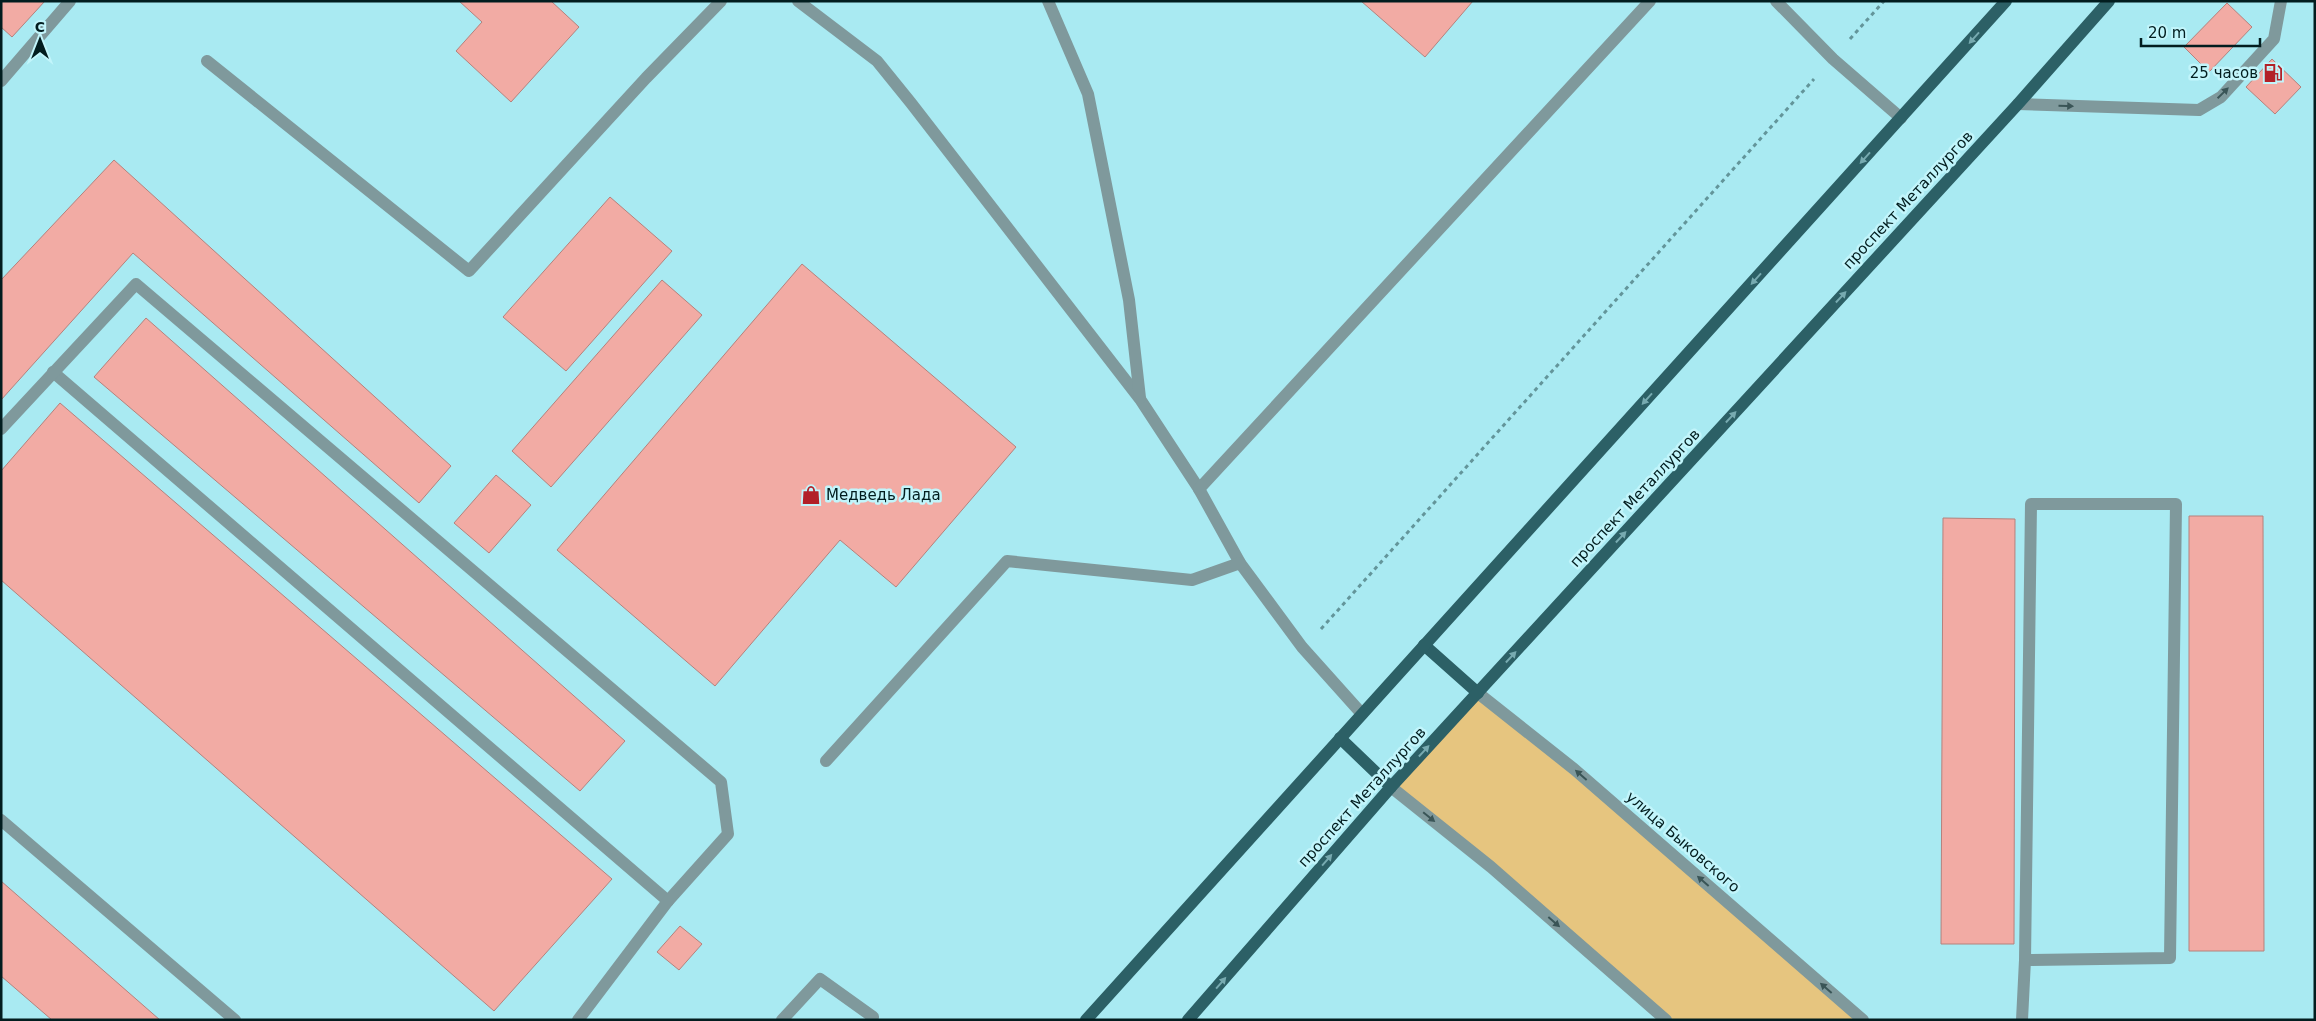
<svg xmlns="http://www.w3.org/2000/svg" width="2316" height="1021" font-family="'DejaVu Sans',sans-serif">
<rect width="100%" height="100%" fill="#a9eaf2"/>
<polygon fill="#e6c57f" points="1478,693 1863,1020 1666,1020 1391,787"/>
<g fill="#f2aba4" stroke="#b5817c">
<polygon points="1,1 45,1 12,37 1,27"/>
<polygon points="459,1 551,1 579,27 511,102 456,51 482,22"/>
<polygon points="1361,1 1473,1 1425,57"/>
<polygon points="2227,3 2252,27 2209,72 2184,47"/>
<polygon points="2272,59 2301,87 2275,114 2246,87"/>
<polygon points="114,160 451,466 419,503 133,253 1,400 1,280"/>
<polygon points="610,197 672,251 566,371 503,317"/>
<polygon points="802,264 1016,447 896,587 840,540 715,686 557,550"/>
<polygon points="662,280 702,315 551,487 512,451"/>
<polygon points="146,318 625,741 580,791 94,377"/>
<polygon points="60,403 612,879 494,1011 1,580 1,471"/>
<polygon points="496,475 531,505 489,553 454,523"/>
<polygon points="2189,516 2263,516 2264,951 2189,951"/>
<polygon points="1943,518 2015,519 2014,944 1941,944"/>
<polygon points="1,881 160,1020 52,1020 1,976"/>
<polygon points="680,926 702,944 679,970 657,952"/>
</g>
<g fill="none" stroke-linecap="round" stroke-linejoin="round">
<g stroke="#63959a" stroke-width="3" stroke-dasharray="4 4" stroke-linecap="butt">
<polyline points="1850,39 1884,1"/>
<polyline points="1321,629 1814,79"/>
</g>
<g stroke="#7f999c" stroke-width="12">
<polyline points="798,1 877,61 911,103 1140,399 1199,489 1240,563 1302,647 1362,714"/>
<polyline points="1048,1 1088,94 1129,300 1140,398"/>
<polyline points="1776,1 1833,59 1901,118"/>
<polyline points="207,61 469,271 646,78 721,1"/>
<polyline points="1,81 70,1"/>
<polyline points="2018,104 2199,110 2221,97 2274,39 2281,1"/>
<polyline points="53,372 668,901"/>
<polyline points="1,429 136,284 721,782 728,834 668,901 578,1020"/>
<polyline points="1199,489 1650,1"/>
<polyline points="1478,693 1574,769 1863,1020"/>
<polyline points="826,761 1007,561 1192,580 1240,563"/>
<polyline points="1391,787 1491,867 1666,1020"/>
<polyline points="1,820 235,1020"/>
<polyline points="782,1020 820,979 873,1017 872,1020"/>
<polyline points="2022,1020 2025,960 2031,504 2176,504 2170,958 2025,960"/>
</g>
<g stroke="#2c6066" stroke-width="12">
<polyline points="1424,645 1478,693"/>
<polyline points="1340,738 1391,787"/>
<polyline points="1086,1020 2006,1"/>
<polyline points="1188,1020 1391,787 2018,104 2109,1"/>
</g>
</g>
<defs><path id="oneway-solid" d="M-6-.8H1V-3.2L6.5 0L1 3.2V.8H-6Z" transform="scale(1.25)"/></defs>
<g fill="#77aab0">
<use href="#oneway-solid" transform="translate(1974 38) rotate(132)"/>
<use href="#oneway-solid" transform="translate(1865 158) rotate(132)"/>
<use href="#oneway-solid" transform="translate(1756 279) rotate(132)"/>
<use href="#oneway-solid" transform="translate(1841 297) rotate(-47)"/>
<use href="#oneway-solid" transform="translate(1647 399) rotate(132)"/>
<use href="#oneway-solid" transform="translate(1731 417) rotate(-47)"/>
<use href="#oneway-solid" transform="translate(1621 537) rotate(-47)"/>
<use href="#oneway-solid" transform="translate(1511 657) rotate(-47)"/>
<use href="#oneway-solid" transform="translate(1424 751) rotate(-47)"/>
<use href="#oneway-solid" transform="translate(1327 860) rotate(-49)"/>
<use href="#oneway-solid" transform="translate(1221 983) rotate(-49)"/>
</g>
<g fill="#3a5557">
<use href="#oneway-solid" transform="translate(2223 93) rotate(-44)"/>
<use href="#oneway-solid" transform="translate(2066 106) rotate(2)"/>
<use href="#oneway-solid" transform="translate(1581 775) rotate(-139)"/>
<use href="#oneway-solid" transform="translate(1429 817) rotate(39)"/>
<use href="#oneway-solid" transform="translate(1703 881) rotate(-139)"/>
<use href="#oneway-solid" transform="translate(1554 922) rotate(41)"/>
<use href="#oneway-solid" transform="translate(1826 988) rotate(-139)"/>
</g>
<defs>
<g id="fuel-bare" transform="scale(1.5)"><path d="M-5.5-6h7V0h2V4h1.3V-2.5L3-4.5l.8-.8L6-3V5H2.5V1h-1V6h-7ZM-4.2-4.7v3.2H.2V-4.7Z" fill="#b22027" stroke="#c2f5fb" stroke-width="2.5" paint-order="stroke"/></g>
<g id="shop-bare" transform="scale(1.5)"><path d="M-5-2.5h2.3a2.7 3.5 0 0 1 5.4 0H5L5.5 6h-11ZM-1.5-2.5h3a1.5 2.3 0 0 0-3 0Z" fill="#b22027" stroke="#c2f5fb" stroke-width="2.5" paint-order="stroke"/></g>
</defs>
<g fill-rule="evenodd">
<use href="#fuel-bare" x="2273" y="73"/>
<use href="#shop-bare" x="811" y="495"/>
</g>
<g text-anchor="middle" stroke-width="5" stroke-linejoin="round" paint-order="stroke">
<g font-size="15" fill="#021d1f" stroke="#c2f5fb" text-anchor="end">
<text x="2258" y="78">25 часов</text>
<text x="826" y="500" text-anchor="start">Медведь Лада</text>
</g>
<g font-size="15" fill="#021d1f" stroke="#c2f5fb">
<text transform="translate(1908 200) rotate(-47)" y="5">проспект Металлургов</text>
<text transform="translate(1635 498) rotate(-47)" y="5">проспект Металлургов</text>
<text transform="translate(1362 797) rotate(-48)" y="5">проспект Металлургов</text>
<text transform="translate(1683 842) rotate(41)" y="5">улица Быковского</text>
</g>
</g>
<rect width="2316" height="1021" fill="none" stroke="#021d1f" stroke-width="5"/>
<g transform="translate(40 40)" stroke="#c2f5fb" stroke-width="4" paint-order="stroke">
<path d="M0-4L9 19L0 12L-9 19Z" fill="#021d1f"/>
<text y="-8" font-size="14" font-weight="bold" text-anchor="middle" fill="#021d1f">С</text>
</g>
<path d="M2141 38v8h119v-8" fill="none" stroke="#021d1f" stroke-width="2.5"/>
<text x="2148" y="38" font-size="15" fill="#021d1f" stroke="#c2f5fb" stroke-width="4" paint-order="stroke">20 m</text>
</svg>
